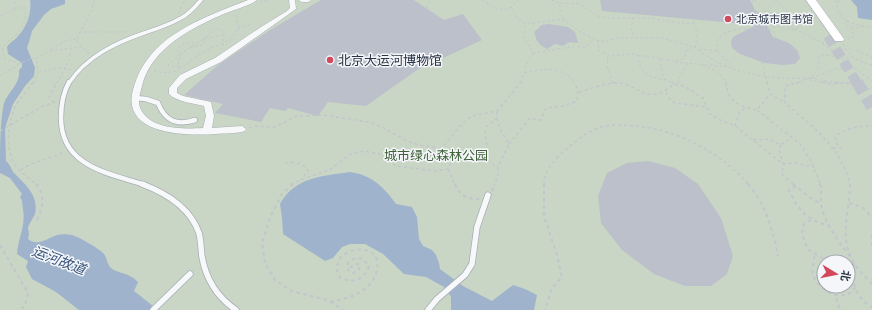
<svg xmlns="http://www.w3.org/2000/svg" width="872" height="310" font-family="Ubuntu,'Noto Sans SC',sans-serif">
<rect width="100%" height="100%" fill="#e4e7ec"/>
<path fill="#c9d6c5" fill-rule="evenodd" d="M 0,0 L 872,0 L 872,310 L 0,310 ZM 824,262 L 848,262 L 848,286 L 824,286 Z"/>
<g fill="#9fb4cc">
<path d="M 30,0 L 65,0 L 65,4 L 51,9 L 44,15 L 32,31 L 30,39 L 27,48 L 35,68 L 34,76 L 25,86 L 13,104 L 5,128 L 6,161 C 11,165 11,170 15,174 C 26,185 39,196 35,214 C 33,219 29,223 28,228 L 29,234 L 28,239 C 37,247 48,238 57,235 C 61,234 68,234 72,235 C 79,237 100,249 104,254 C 107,258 107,264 111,268 C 118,274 129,272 138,282 L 134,291 L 158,310 L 79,310 L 56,292 L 32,279 L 26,267 L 28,261 L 17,254 C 18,238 26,226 23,209 C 22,204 23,201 20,197 L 22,194 L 10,178 L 0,173 C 0,153 0,121 4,103 C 9,91 21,83 19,70 L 22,67 L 22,63 L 8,54 L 7,47 C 10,42 15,40 18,36 C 27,27 32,12 30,0 Z"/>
<polygon points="851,0 872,0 872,20 858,18 857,7"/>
<path d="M 350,172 C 372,175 384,187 396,204 L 412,207 L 417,217 L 419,239 L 423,246 L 432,250 L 436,255 L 439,263 L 440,269 L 463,286 L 492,301 L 513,285 L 525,289 L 537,295 L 534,310 L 451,310 L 451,297 L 444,287 L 426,277 L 404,274 L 383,254 L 365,244 L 350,244 L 342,247 L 333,258 L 325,261 L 283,234 L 282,218 L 280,204 C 295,177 322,176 350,172 Z"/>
</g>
<g fill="#bbc0ca">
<polygon points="321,0 414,0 444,20 463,14 482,40 417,70 366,106 328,102 318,116 288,108 285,111 270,108 261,122 215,113 223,104 184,95 218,65 270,30"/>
<polygon points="600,0 750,0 755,10 760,13 773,37 789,43 797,50 800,58 795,64 782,65 765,63 740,54 732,48 731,42 733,37 756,25 602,11"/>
<polygon points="549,24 568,27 575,32 578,43 569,42 563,46 555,44 547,49 542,46 537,41 534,32 542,25"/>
<polygon points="648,161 675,168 698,184 721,218 733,256 727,274 711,286 685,286 654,274 622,250 601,223 598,196 607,173 627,163"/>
</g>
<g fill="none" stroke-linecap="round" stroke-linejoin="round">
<polyline stroke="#bfc3cb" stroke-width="10" stroke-dasharray="10 5" stroke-linecap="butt" points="828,36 857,83"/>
<polyline stroke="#bfc3cb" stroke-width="12" stroke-dasharray="12 6" stroke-linecap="butt" points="857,82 872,107"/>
<g stroke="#a9aeb7" stroke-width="4.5">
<path id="service-far2" d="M 69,83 C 86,57 115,43 144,33 C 156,29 169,25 181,18 C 189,14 195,7 201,0"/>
</g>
<g stroke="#a9aeb7" stroke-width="6">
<g id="service-far1">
<path d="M 69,82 C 63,93 61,105 61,118 C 61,167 109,173 145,185"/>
<path d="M 135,98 L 146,99 L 158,103 C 165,121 177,126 195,120"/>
</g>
</g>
<g stroke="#a9aeb7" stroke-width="7">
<g id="service">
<path d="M 142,184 C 166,193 190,207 199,233 C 201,241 201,249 202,257 C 206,279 217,297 236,310"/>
<polyline points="153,310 190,274"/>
<polyline points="428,310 437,299 465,275 472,264 477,227 488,195"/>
</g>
</g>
<g stroke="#a9aeb7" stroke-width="1">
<g id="minor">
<path d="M 248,0 L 257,0 C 249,6 236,9 226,13 C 193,27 151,48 142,86 C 140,94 137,102 141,110 C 152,130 184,129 203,128 L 206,116 L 204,106 C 193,103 177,102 169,94 L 169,88 L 180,75 L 215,58 L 261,27 L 287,11 L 290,8 L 289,0 L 295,0 L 296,9 L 221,62 L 186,79 L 177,88 L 177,93 L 183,96 L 211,102 L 214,116 L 212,128 L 242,126 L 246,129 L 245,131 C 236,134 224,133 215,134 C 186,136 121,135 133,90 C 136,79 140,69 147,60 C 170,28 213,14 248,0 Z"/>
<path d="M 299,0 L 311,0 C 309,3 301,3 299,0 Z"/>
</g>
</g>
<g stroke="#a9aeb7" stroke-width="1">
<polygon id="secondary" points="806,0 816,0 844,39 843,41 835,41"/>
</g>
<g stroke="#c2c5cb" stroke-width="1" stroke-dasharray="2.5 2.5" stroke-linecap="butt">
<path d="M 482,0 C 490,5 501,14 511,7 C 514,5 515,2 518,0"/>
<polyline points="521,0 523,0"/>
<polyline points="552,0 559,3 580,4 598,16 607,18 649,18 681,23 694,23 698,31 695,47 661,38 617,38 604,42 594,39 579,31 563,19 560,11 560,4"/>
<path d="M 753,0 C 751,24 777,27 796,30"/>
<polyline points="755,0 770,16 822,43 833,44"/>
<polyline points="775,0 794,18 798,30"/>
<path d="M 836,0 C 837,4 837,9 839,13 C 845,24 861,26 872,27"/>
<polyline points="260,2 270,0"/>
<polyline points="838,2 842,0"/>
<polyline points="511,7 518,19 526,24 563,19"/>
<polyline points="427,8 428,3 433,0"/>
<polyline points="14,9 15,0"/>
<polyline points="178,13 185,0"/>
<path d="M 0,16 L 18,8 L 25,8 C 27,36 12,32 2,50 L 5,59 L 16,62 L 18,66 L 0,75"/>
<polyline points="633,18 631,31 636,36"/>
<polyline points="847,21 845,23 851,28 854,36 848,39"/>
<polyline points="774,26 773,31 776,37"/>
<polyline points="851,28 861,28 861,26"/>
<polyline points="238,29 251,24"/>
<polyline points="79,32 129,32"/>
<path d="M 598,40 L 599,51 L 611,56 L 632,54 L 676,61 C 684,60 685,57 687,49 L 695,47 C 726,74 770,80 810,78 L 818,69 L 819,57 L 822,55 L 852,58"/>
<polyline points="823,44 872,81"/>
<path d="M 843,44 C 849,57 859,62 872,65"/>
<polyline points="190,47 202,45 206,40 203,39 223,35"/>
<polyline points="51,49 65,41 76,39"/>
<polyline points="699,49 718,51 732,67"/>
<polyline points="857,50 872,58"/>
<path d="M 718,51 C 709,25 758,27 773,31"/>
<polyline points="89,53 76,41 92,9 94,0"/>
<polyline points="533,53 570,47 586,47 594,39"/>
<path d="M 638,55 C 638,73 650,78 666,80"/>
<polyline points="608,56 607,67 613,83"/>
<polyline points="660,59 664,79 673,83"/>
<polyline points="675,62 729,67"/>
<polyline points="762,62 767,83"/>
<path d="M 18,64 L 33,58 L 36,59 C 50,48 64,50 81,47"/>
<path d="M 703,65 C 712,69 723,73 726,83"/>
<path d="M 179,67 L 168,65 L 180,55 L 177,50 C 181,42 188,43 196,43"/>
<polyline points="181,68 178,65 181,53 201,41 215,29 221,29 224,32 223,49"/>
<path d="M 154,70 C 177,79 186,62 203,52 C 219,42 231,46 239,26 L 236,19 L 239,13"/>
<polyline points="39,72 59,68 73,70"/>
<path d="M 525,73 C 544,68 562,66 575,83"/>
<polyline points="810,78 840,83"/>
<polyline points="812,78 835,69 855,68"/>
<path d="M 33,83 C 38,75 39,69 36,59"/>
<polyline points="57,83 70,58 71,50"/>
<path d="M 521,83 C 525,72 525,63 533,53 L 523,35 L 526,24"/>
<polyline points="612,83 616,83"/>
<polyline points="679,83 678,80 687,64"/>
<polyline points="796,83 802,82 804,79 828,83"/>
<polyline points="842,83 849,83"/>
</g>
<g stroke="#c2c5cb" stroke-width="1.5" stroke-dasharray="3 3" stroke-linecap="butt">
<path d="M 33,82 C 28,90 21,97 16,105 C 8,121 5,148 14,163 C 19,172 29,178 37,185"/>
<polyline points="671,82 674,84"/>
<path d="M 726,82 C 727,101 740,107 757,110 L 770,94 L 785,103"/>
<polyline points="767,82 770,93"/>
<path d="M 800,82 L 785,86 L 785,103 C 812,126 842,148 850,185"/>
<polyline points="822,82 831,84 849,83"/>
<polyline points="836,82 840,83"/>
<polyline points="850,83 872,90"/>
<path d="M 579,92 C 590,89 602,84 613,83 C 640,81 644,109 674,84 L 684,86 L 703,98 L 709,113 L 718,119 L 735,126 L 783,164 L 795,163 L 814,167"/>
<polyline points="666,92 671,101 675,103 706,107"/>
<polyline points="54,102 49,98 57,82"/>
<polyline points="757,110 800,144 810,159 821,185"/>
<polyline points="497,118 500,129 509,144 498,167"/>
<polyline points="735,126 740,111 746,108"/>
<polyline points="249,128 256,126 275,127 297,116 323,115 368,122 380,126 407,141 419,145 438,148 453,158 482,156 498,168 498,176 494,185"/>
<polyline points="0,131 43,106 55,102"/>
<polyline points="753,140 769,139 781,145 792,137"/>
<polyline points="509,144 529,119 541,120 546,108 563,106 577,101 578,90 574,82"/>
<polyline points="781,145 779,148 783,164 782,174 794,185"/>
<path d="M 833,148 L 841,148 L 837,144 L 835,137 C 844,129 860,125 872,126"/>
<polyline points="440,150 462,124 472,116 497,111 521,82"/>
<polyline points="482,156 487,144 485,135 486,127 497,118 497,111"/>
<path d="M 285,163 C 294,162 302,162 308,170 L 301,180"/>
<polyline points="448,169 455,185"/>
<polyline points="21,170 31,164 65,152"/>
<polyline points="291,185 295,182 331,169 350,154 364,151 379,154 396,166 435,171 448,169 453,158"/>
<path d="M 544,185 C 545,168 555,159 568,148 C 578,139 588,131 601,127 C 612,124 624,125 635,126 C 679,130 720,152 749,185"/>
</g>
<g stroke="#c2c5cb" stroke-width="2" stroke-dasharray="3.5 3.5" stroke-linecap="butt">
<path d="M 36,184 C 46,196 43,207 37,220"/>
<polyline points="293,184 282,194 271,215 262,243 265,263 275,280 291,291 328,300 343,310"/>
<path d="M 455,184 C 460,196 467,199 479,199"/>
<polyline points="544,184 544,216 557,255 562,277 552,288 545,310"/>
<path d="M 748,184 C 766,205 773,230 778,256"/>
<polyline points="793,184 813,200 821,203"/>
<path d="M 820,184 C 823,191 820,196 821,203 C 824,224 840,243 852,259"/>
<path d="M 850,184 C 850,213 838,236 854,263 C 858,270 866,277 872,284"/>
<path d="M 796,187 L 790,188 L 789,191 C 800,212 806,219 829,226"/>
<polyline points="492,191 495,184"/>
<polyline points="849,203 862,207 872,217"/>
<polyline points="811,220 804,224 802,229 804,241 809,250 822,258 839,256 854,263"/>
<polyline points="872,235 872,247"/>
<polyline points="0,245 28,293 25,306 19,310"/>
<path d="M 814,256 C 815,263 811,267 813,274 C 816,287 835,300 848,294 C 851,293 853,290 855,288"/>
<path d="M 854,263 C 851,281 855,298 872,307"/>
<polyline points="836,298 840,310"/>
<path d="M 330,302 C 342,299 355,297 365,289 C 382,276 384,245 355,250 C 350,251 345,253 341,257 C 339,260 338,264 336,268 L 340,278 C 354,283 363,281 369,266 L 363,259 L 355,258 L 348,263 L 348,270 L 353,273 L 359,270 L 360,264 L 354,264 L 350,268"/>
</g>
<use href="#service-far2" stroke="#f7f8fa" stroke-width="3.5"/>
<use href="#service-far1" stroke="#f7f8fa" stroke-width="4.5"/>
<use href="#service" stroke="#f7f8fa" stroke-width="5.5"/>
<use href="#minor" fill="#f7f8fa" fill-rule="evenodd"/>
<use href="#secondary" fill="#fff" fill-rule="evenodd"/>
</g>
<g fill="#d1495b" stroke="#f4f6f9" stroke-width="1.5">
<circle cx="728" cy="19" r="4"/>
<circle cx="330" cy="60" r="4"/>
</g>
<g text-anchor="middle" stroke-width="3" stroke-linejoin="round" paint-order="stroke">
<g font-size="11" fill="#2b3445" stroke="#f4f6f9" text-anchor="start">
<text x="736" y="23">北京城市图书馆</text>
</g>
<g font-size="13" fill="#2b3445" stroke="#f4f6f9" text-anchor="start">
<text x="338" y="65">北京大运河博物馆</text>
</g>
<g font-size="13" fill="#3f6138" stroke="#f4f6f9">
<text x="436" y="160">城市绿心森林公园</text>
</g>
<g font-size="14" font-style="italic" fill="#34527a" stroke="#f4f6f9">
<text transform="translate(59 260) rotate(21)" y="5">运河故道</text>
</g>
</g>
<g transform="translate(836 274) rotate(100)"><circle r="19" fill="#f4f6f9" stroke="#a4a8b1"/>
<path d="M0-3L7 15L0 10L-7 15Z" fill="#d1495b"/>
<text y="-6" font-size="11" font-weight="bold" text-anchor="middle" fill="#2b3445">北</text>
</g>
</svg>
